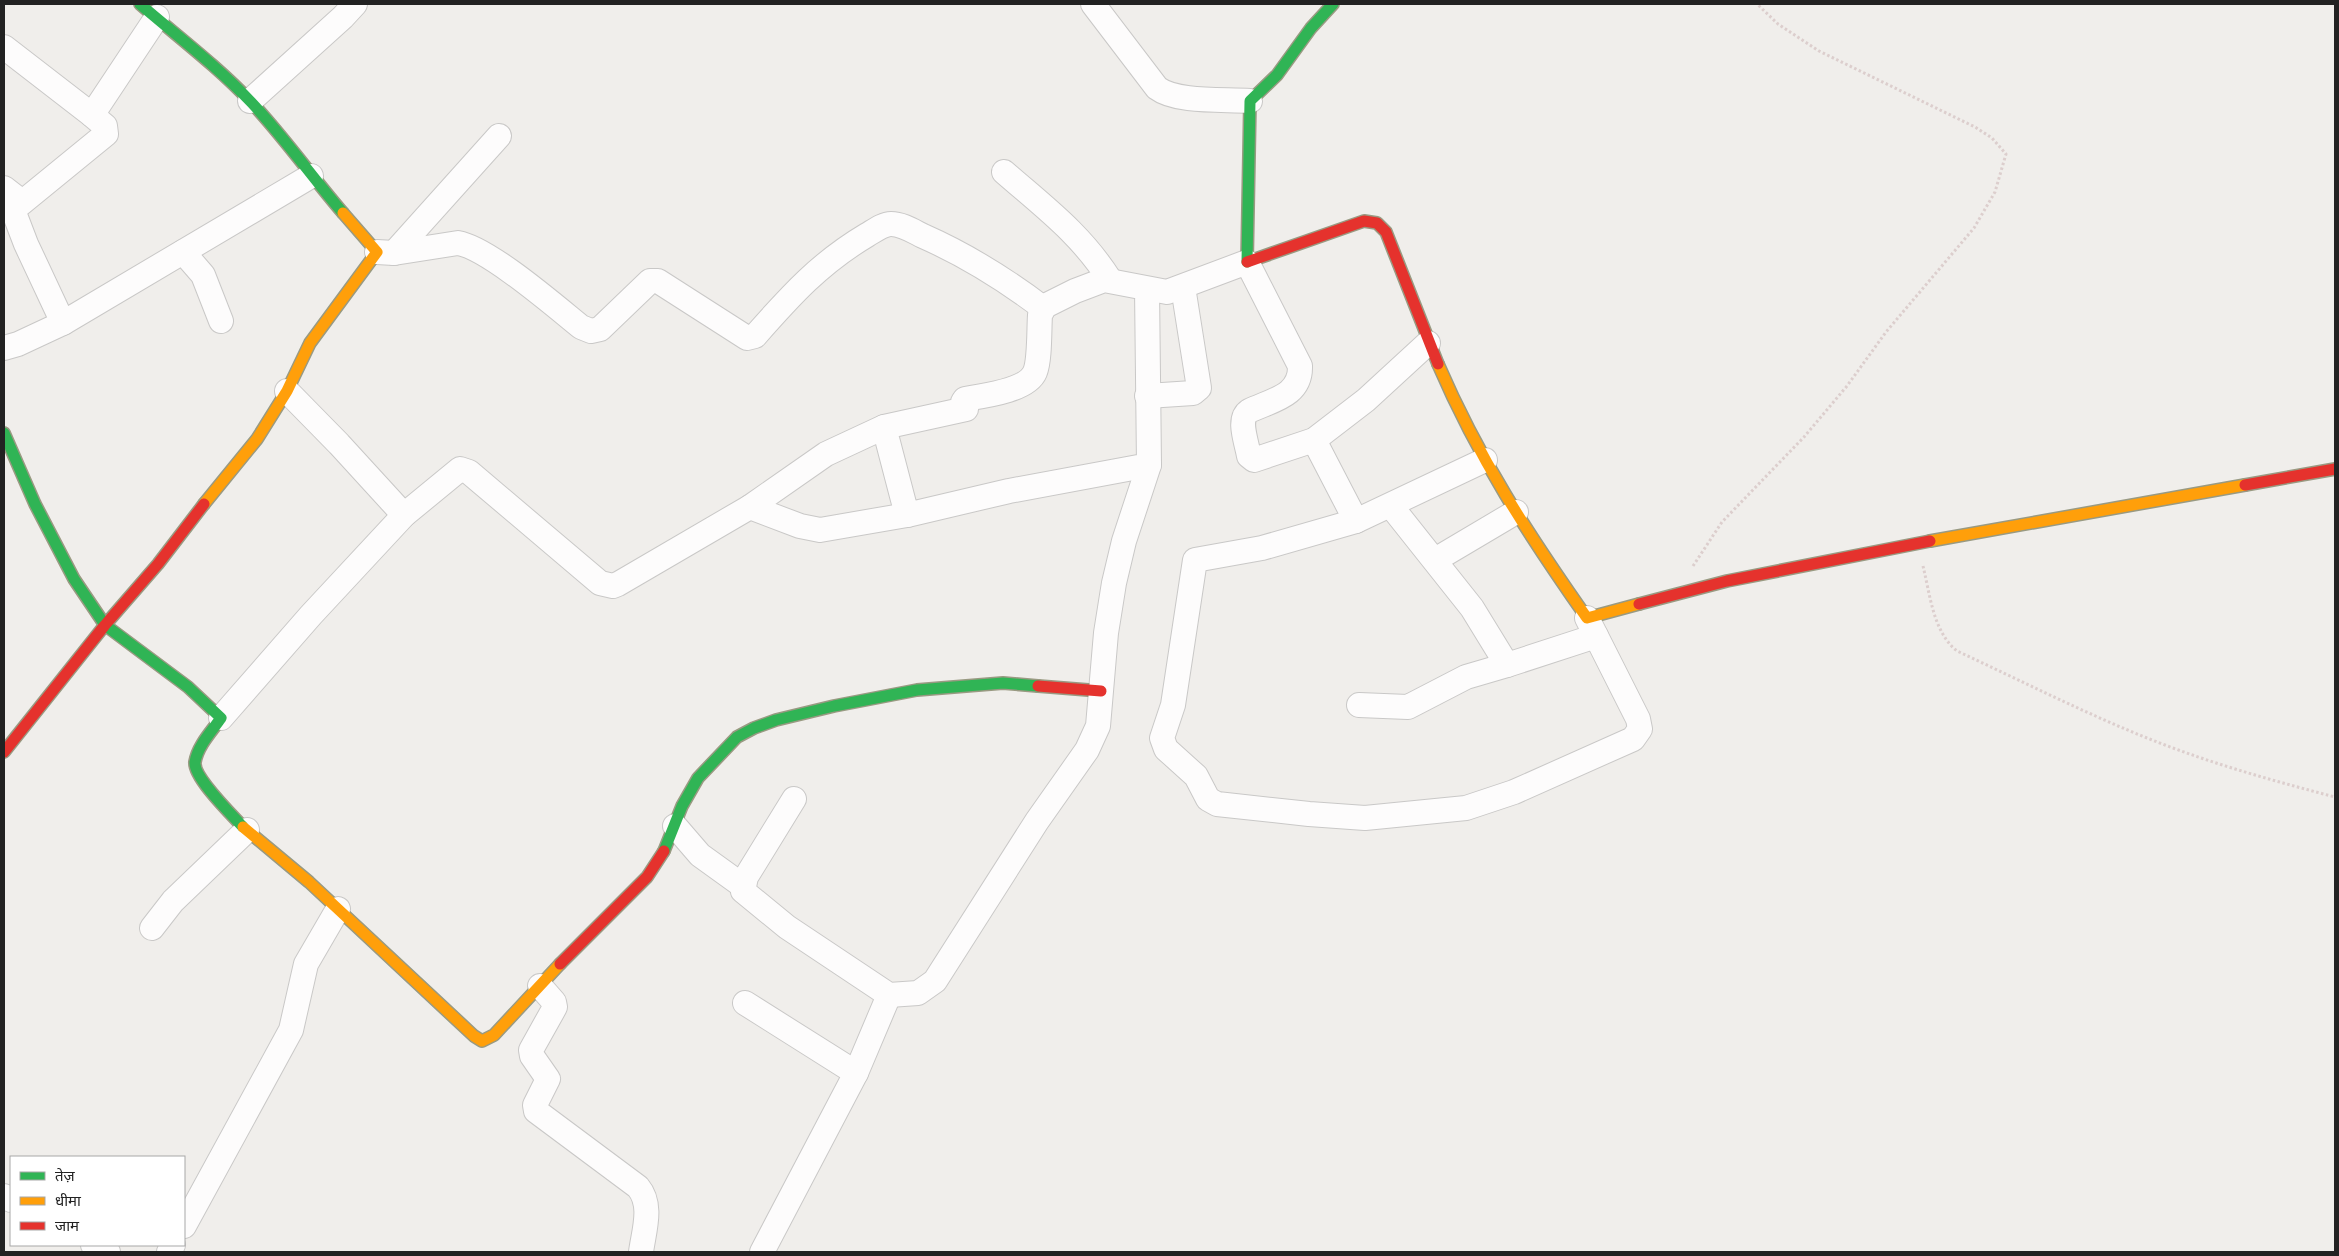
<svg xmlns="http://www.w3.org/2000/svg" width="2339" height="1256" font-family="Raleway,'Noto Sans Devanagari',sans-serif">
<rect width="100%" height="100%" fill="#f0eeeb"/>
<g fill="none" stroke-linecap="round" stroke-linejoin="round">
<g stroke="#c9c8c7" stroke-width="26">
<g id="street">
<path d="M 1093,4 L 1157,88 C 1177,103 1224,99 1250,101"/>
<polyline points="4,47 92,115"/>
<polyline points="250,101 343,17 355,4"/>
<path d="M 1004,172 C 1044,207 1081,234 1110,280"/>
<polyline points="4,188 22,202"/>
<polyline points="183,252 203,275 221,321"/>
<path d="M 377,252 L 394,253 L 458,243 C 488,248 555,306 581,327 L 591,331 L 600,329 L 650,281 L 658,281 L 747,338 L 755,336 C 791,295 820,263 867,235 C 874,231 883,224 891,224 C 902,224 913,231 923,236 C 966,255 1006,280 1043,308"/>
<polyline points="394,253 499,136"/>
<path d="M 1147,289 L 1149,465 L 1009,491 L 907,515 L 884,427 L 966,409 L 963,402 L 965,399 C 982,396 1027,391 1035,372 C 1040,360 1039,329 1040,315 L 1045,306 L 1075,291 L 1104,280 L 1167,292 L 1247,262 L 1300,366 C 1301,396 1272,400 1249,411 C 1237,419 1247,443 1249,456 L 1254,460 L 1314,440 L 1366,400 L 1428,343"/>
<polyline points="63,323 26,244 13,210 106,134 105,126 92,115 157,17"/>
<polyline points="4,348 18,344 63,323 311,176"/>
<polyline points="287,391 339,444 404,515"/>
<polyline points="1147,396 1193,393 1199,388 1183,287"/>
<polyline points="1314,440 1356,521 1485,460"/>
<polyline points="1391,506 1472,608 1507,665 1596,636"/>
<polyline points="750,507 826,454 884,427"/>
<polyline points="1356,521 1262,548 1195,560 1173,705 1162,738 1166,749 1196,776 1208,799 1217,804 1309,814 1365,818 1466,808 1514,792 1633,739 1640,729 1638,719 1587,618"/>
<polyline points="1435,560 1516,512"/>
<polyline points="1359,705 1408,707 1466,677 1507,665"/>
<polyline points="221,718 311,615 404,515 460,469 469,472 600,583 613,586 618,584 750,507 800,526 820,530 907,515"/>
<polyline points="794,799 746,877 743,891 787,927 889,995 918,993 935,981 1037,821 1087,750 1098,726 1106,633 1114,583 1124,541 1149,465"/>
<polyline points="675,826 700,855 743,886"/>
<polyline points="152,928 173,901 247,830"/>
<path d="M 540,986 L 554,1002 L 555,1007 L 531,1050 L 532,1056 L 548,1079 L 535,1105 L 536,1111 L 638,1187 C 653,1205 644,1230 641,1252"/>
<polyline points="745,1003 856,1073"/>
<polyline points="4,1196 11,1200"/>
<polyline points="184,1226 291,1030 306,964 338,909"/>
<polyline points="93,1245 108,1252"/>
<polyline points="169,1252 173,1245"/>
<polyline points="762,1252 856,1073 889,995"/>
</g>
</g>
<g stroke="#999a82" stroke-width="14">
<g id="fast">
<path d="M 140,4 C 177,36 217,66 251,102 C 284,137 312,177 343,213"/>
<polyline points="1247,262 1250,101 1277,75 1311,28 1333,4"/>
<path d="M 4,433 L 35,504 L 74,579 L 105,625 L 188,687 L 221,718 C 212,731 198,745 195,762 C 193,777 232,815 243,827"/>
<polyline points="664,851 682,806 698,778 737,737 754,728 776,720 834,706 917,690 1003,683 1038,686"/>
</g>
</g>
<g stroke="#999a82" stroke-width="14">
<g id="slow">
<path d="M 1438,364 C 1479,459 1528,534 1587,618 L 1639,604"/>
<polyline points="204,504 257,439 287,391 310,343 377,252 343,213"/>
<polyline points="1930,541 2245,485"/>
<polyline points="243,827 309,882 474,1036 482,1041 494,1035 560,964"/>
</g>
</g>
<g stroke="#999a82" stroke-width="14">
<g id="jam">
<polyline points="1247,262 1364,221 1377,223 1386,232 1438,364"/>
<polyline points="2245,485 2335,469"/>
<polyline points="1639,604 1727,581 1930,541"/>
<polyline points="1038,686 1101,691"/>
<polyline points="4,752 105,625 158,564 204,504"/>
<polyline points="560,964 647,877 664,851"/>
</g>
</g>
<g stroke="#dccecd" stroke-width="3" stroke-dasharray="2.5 2.5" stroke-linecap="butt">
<polyline points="1693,566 1722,522 1804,437 1847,386 1886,332 1974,228 1995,192 2006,154 1992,138 1975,127 1819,51 1778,24 1757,4"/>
<path d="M 1923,566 C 1930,594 1933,632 1957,651 C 2026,683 2094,718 2165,745 C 2220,766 2278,782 2335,797"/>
</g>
<use href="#street" stroke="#fdfcfc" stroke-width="24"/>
<use href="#fast" stroke="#30b455" stroke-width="11"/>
<use href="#slow" stroke="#ff9f0a" stroke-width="11"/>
<use href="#jam" stroke="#e5322d" stroke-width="11"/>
</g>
<rect width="2339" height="1256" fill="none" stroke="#222222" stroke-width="10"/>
<rect x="10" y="1156" width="175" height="90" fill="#ffffff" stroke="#a7a7a7"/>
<rect x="20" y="1172" width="25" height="8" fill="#30b455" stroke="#a7a7a7"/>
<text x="55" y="1181" font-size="15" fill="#222222">तेज़</text>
<rect x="20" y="1197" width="25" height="8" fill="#ff9f0a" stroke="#a7a7a7"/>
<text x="55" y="1206" font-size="15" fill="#222222">धीमा</text>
<rect x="20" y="1222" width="25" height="8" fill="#e5322d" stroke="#a7a7a7"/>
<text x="55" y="1231" font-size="15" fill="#222222">जाम</text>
</svg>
